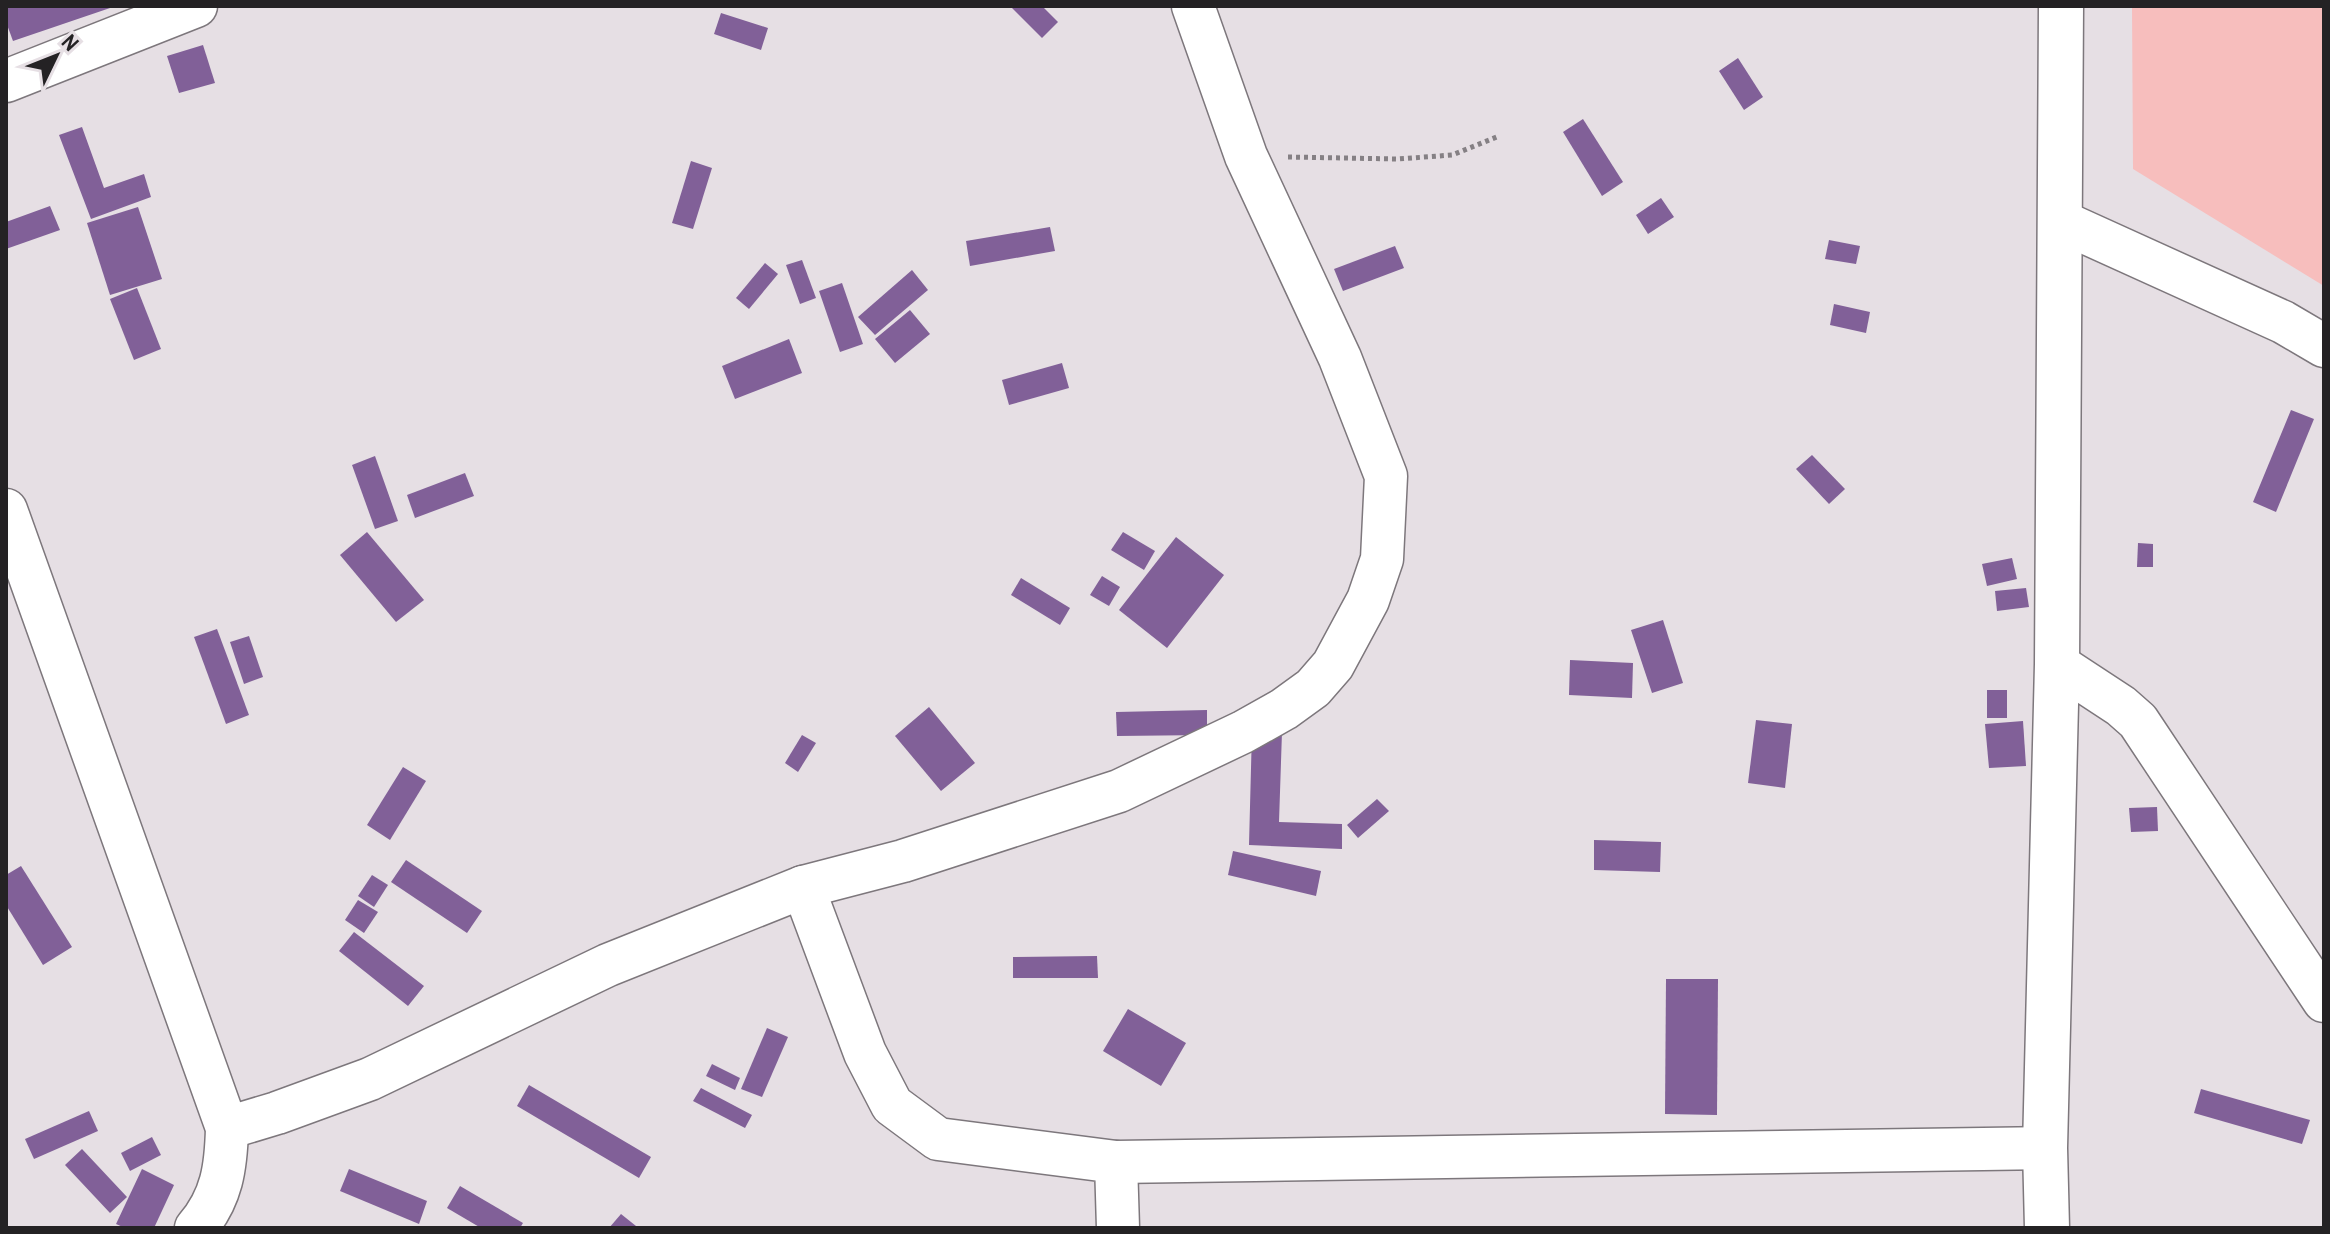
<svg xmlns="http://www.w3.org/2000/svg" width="2330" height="1234" font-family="'Archivo Narrow',sans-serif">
<rect width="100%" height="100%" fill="#e6dfe4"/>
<polygon fill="#f7bebd" points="2132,6 2324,6 2324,286 2133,169"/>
<g fill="#816098">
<polygon points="6,6 113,6 113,7 13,41 6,22"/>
<polygon points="1010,6 1042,6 1058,22 1042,38"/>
<polygon points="721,13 768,28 761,50 714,34"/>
<polygon points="203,45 215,83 179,93 167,56"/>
<polygon points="1738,58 1763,97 1744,110 1719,71"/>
<polygon points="1583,119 1623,182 1602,196 1563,132"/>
<polygon points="82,127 104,188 144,174 151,197 91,219 59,135"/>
<polygon points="691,161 712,168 693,229 672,223"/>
<polygon points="1661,198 1674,217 1648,234 1636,215"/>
<polygon points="50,206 60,230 6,249 6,222"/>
<polygon points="138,207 162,279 110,295 87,223"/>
<polygon points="1050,227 1055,251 970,266 966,241"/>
<polygon points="1829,240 1860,246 1856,264 1825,259"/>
<polygon points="1395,246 1404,268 1343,291 1334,269"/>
<polygon points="802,260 816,298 800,304 786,265"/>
<polygon points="765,263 778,274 749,309 736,298"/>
<polygon points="912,270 928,290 875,335 858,317"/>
<polygon points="842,283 863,344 840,352 819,291"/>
<polygon points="137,288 161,349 134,360 110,299"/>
<polygon points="1834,304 1870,312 1866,333 1830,325"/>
<polygon points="910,310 930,334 895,363 875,339"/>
<polygon points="789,339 802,373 735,399 722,366"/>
<polygon points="1062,363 1069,388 1009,405 1002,380"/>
<polygon points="2291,410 2314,419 2276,512 2253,502"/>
<polygon points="1812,455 1845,489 1829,504 1796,469"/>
<polygon points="375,456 398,521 375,529 352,465"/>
<polygon points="465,473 474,496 415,518 407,495"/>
<polygon points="367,532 424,600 396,622 340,555"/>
<polygon points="1123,532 1155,551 1144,570 1111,550"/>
<polygon points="1176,537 1224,575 1167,648 1119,610"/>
<polygon points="2138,543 2153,544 2153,567 2137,567"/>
<polygon points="2012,558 2017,579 1987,586 1982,564"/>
<polygon points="1102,576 1120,587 1109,606 1090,595"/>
<polygon points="1021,578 1070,608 1060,625 1011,595"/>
<polygon points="2026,588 2029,607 1997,611 1995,591"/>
<polygon points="1663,620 1683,683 1652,693 1631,630"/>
<polygon points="217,629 249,715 226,724 194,637"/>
<polygon points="249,636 263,677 244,684 230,642"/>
<polygon points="1570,660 1633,663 1632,698 1569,695"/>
<rect x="1987" y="690" width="20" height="28"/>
<polygon points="929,707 975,763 941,791 895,736"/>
<polygon points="1207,710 1207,735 1117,736 1116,712"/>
<polygon points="1756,720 1792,724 1785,788 1748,783"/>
<polygon points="2023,721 2026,766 1989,768 1985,724"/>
<polygon points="1252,730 1282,732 1279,822 1342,824 1342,849 1249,845"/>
<polygon points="802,735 816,743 798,772 785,763"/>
<polygon points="403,767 426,781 390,840 367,825"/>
<polygon points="1377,799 1389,811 1358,838 1347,825"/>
<polygon points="2157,807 2158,831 2131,832 2129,808"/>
<polygon points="1594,840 1661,842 1660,872 1594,870"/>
<polygon points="1233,851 1321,871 1316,896 1228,875"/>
<polygon points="406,860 482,911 467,933 391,882"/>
<polygon points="21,866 72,947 43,965 6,905 6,875"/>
<polygon points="372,875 388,885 374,907 358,896"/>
<polygon points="358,900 378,912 364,933 345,920"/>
<polygon points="354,932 424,986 408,1006 339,951"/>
<polygon points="1097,956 1098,978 1013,978 1013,957"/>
<polygon points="1666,979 1718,979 1717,1115 1665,1114"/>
<polygon points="1128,1009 1186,1043 1161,1086 1103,1051"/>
<polygon points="767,1028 788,1037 762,1097 741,1089"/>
<polygon points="712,1064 740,1078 735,1090 706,1076"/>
<polygon points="529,1085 651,1157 639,1178 517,1106"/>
<polygon points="701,1088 752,1115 745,1128 693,1101"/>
<polygon points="2201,1089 2310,1120 2302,1144 2194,1113"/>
<polygon points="89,1111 98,1131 34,1159 25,1139"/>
<polygon points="152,1137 161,1155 130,1171 121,1153"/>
<polygon points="82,1149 127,1197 110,1213 65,1165"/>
<polygon points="142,1169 174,1185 154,1228 125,1228 116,1224"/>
<polygon points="349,1169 427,1201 419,1224 340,1191"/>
<polygon points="460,1186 523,1223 520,1228 481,1228 447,1208"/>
<polygon points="621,1214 636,1226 634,1228 609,1228"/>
</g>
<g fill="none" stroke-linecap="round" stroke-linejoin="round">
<g stroke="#7d777c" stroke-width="45">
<g id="minor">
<polyline points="6,81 196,6"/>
<polyline points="2060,221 2283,322 2324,346"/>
<path d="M 6,510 L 227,1128 C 226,1167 222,1198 196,1228"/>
<polyline points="2057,664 2121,706 2138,721 2324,1001"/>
<polyline points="803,887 865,1053 892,1105 938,1139 1116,1162 1118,1228"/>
<polyline points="227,1128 277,1113 370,1079 608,965 803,887 903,861 1119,791 1243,732 1284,709 1313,688 1333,665 1368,600 1382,559 1386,476 1340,358 1246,156 1193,6"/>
<polyline points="1116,1162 2045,1148"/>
</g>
</g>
<g stroke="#7d777c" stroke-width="47">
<polyline id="major" points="2047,1228 2045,1148 2057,664 2061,6"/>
</g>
<polyline stroke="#858084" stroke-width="5" stroke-dasharray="4 4" stroke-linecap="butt" points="1288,157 1398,159 1452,155 1499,136"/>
<use href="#minor" stroke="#fff" stroke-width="42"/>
<use href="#major" stroke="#fff" stroke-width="44"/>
</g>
<rect width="2330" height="1234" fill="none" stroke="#242224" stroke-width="16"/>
<g transform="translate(56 56) rotate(47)" stroke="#e6dfe4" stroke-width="6" paint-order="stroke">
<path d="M0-6L14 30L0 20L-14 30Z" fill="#242224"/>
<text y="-12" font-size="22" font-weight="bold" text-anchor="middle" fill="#242224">N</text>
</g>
</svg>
